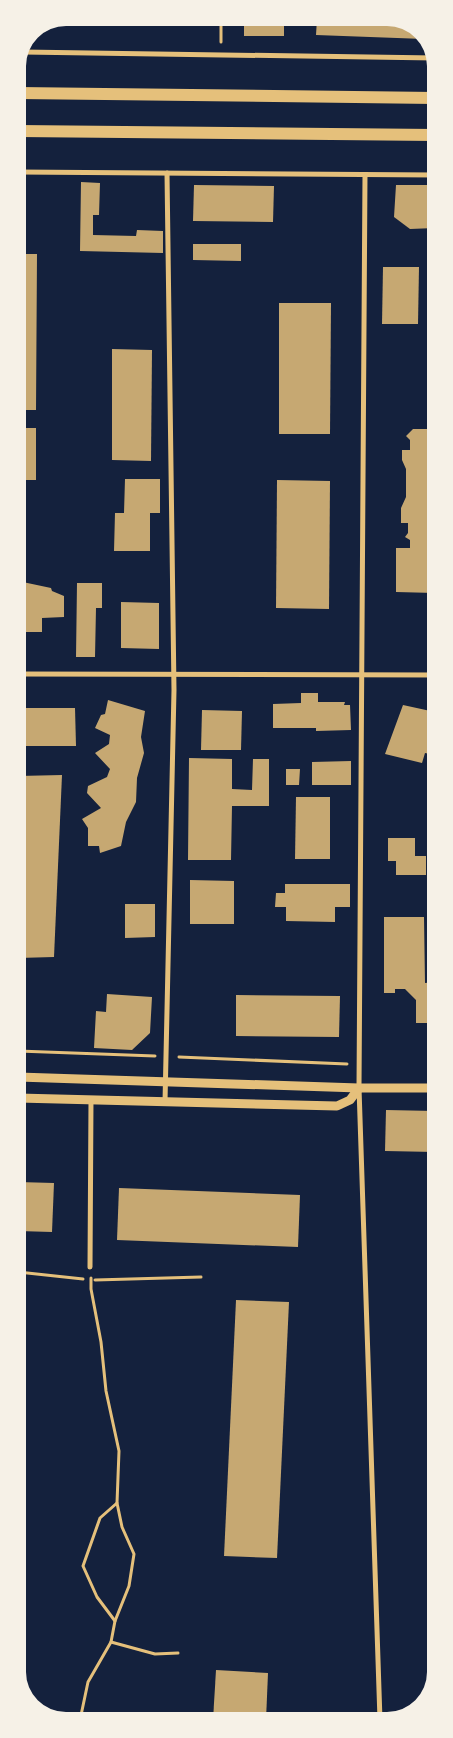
<svg xmlns="http://www.w3.org/2000/svg" width="453" height="1738" font-family="Poppins,sans-serif">
<rect width="100%" height="100%" fill="#14213d"/>
<g fill="#c6a872">
<polygon points="66,18 214,18 214,22 59,21"/>
<rect x="244" y="18" width="40" height="18"/>
<polygon points="317,18 393,18 419,30 424,39 316,35"/>
<polygon points="81,182 100,183 99,215 93,215 93,235 136,236 137,230 163,231 163,253 80,251"/>
<polygon points="194,185 274,186 273,222 193,221"/>
<polygon points="396,185 435,185 435,228 410,229 394,217"/>
<polygon points="193,244 241,244 241,261 193,260"/>
<polygon points="18,254 37,254 36,410 19,410 19,428 36,428 36,480 18,480"/>
<polygon points="383,267 419,267 418,324 382,324"/>
<polygon points="279,303 331,303 330,434 279,434"/>
<polygon points="112,349 152,350 151,461 112,460"/>
<polygon points="413,429 434,429 435,504 433,508 435,510 435,534 430,534 430,548 435,548 435,593 396,592 396,548 410,548 410,540 405,537 408,533 408,523 401,523 401,508 406,497 406,469 402,460 402,450 410,450 410,440 406,436"/>
<polygon points="125,479 160,479 160,513 150,513 150,551 114,551 115,513 124,513"/>
<polygon points="277,480 330,481 329,609 276,608"/>
<polygon points="18,581 51,588 52,591 64,596 64,617 42,618 42,632 18,632"/>
<polygon points="77,583 102,583 102,608 96,608 95,657 76,657"/>
<polygon points="121,602 159,603 159,649 121,648"/>
<polygon points="301,693 318,693 318,702 345,702 344,705 350,705 351,730 316,731 316,728 273,728 273,704 301,703"/>
<polygon points="108,700 145,711 141,737 144,753 137,778 136,802 126,822 121,846 100,853 99,846 88,846 88,828 82,819 101,808 87,793 88,786 107,777 110,769 95,753 109,744 110,735 95,728 101,715 105,714"/>
<polygon points="403,705 435,712 435,755 425,753 422,763 385,754"/>
<polygon points="18,708 75,708 76,746 18,746"/>
<polygon points="202,710 242,711 241,750 201,750"/>
<polygon points="189,758 232,759 232,789 252,790 253,759 269,759 269,806 232,806 231,860 188,860"/>
<polygon points="351,761 351,785 312,785 312,762"/>
<polygon points="286,769 300,769 299,785 286,785"/>
<polygon points="62,775 54,957 18,958 18,776"/>
<polygon points="296,797 330,797 330,859 295,859"/>
<polygon points="388,838 415,838 415,856 426,856 426,875 396,875 396,861 388,861"/>
<polygon points="190,880 234,881 234,924 190,924"/>
<polygon points="285,884 350,884 350,907 335,907 335,922 286,921 286,907 275,907 276,893 285,893"/>
<polygon points="125,904 155,904 155,937 125,938"/>
<polygon points="384,917 424,917 425,983 435,982 435,1023 416,1023 416,1000 405,989 395,989 395,993 384,993"/>
<polygon points="107,994 152,997 150,1033 132,1050 94,1048 96,1011 106,1012"/>
<polygon points="236,995 340,996 339,1037 236,1036"/>
<polygon points="386,1110 435,1111 435,1152 385,1151"/>
<polygon points="18,1182 54,1183 52,1232 18,1231"/>
<polygon points="119,1188 300,1195 298,1247 117,1240"/>
<polygon points="236,1300 289,1302 277,1558 224,1556"/>
<polygon points="216,1670 268,1673 266,1720 213,1720"/>
</g>
<g fill="none" stroke-linecap="round" stroke-linejoin="round">
<g stroke="#e5c07b" stroke-width="3">
<polyline points="221,42 221,18"/>
<polyline points="18,1051 155,1056"/>
<polyline points="179,1057 347,1064"/>
<polyline points="18,1272 83,1279"/>
<polyline points="95,1280 201,1277"/>
<polyline points="115,1621 129,1586 134,1554 122,1527 117,1503"/>
<polyline points="111,1642 155,1654 178,1653"/>
<polyline points="80,1720 88,1682 111,1642 115,1621 97,1597 83,1566 100,1518 117,1503 119,1451 106,1391 101,1342 91,1289 91,1278"/>
</g>
<g stroke="#e5c07b" stroke-width="5">
<polyline points="23,52 435,58"/>
<polyline points="18,172 435,175"/>
<polyline points="365,175 359,1088 380,1720"/>
<polyline points="18,674 435,675"/>
<polyline points="165,1102 174,690 167,173"/>
<polyline points="90,1267 91,1100"/>
</g>
<g stroke="#e5c07b" stroke-width="9">
<polyline points="18,1077 359,1088 435,1088"/>
<polyline points="18,1098 337,1106 350,1100 359,1088"/>
</g>
<g stroke="#e5c07b" stroke-width="12">
<polyline points="18,93 435,98"/>
<polyline points="18,131 435,135"/>
</g>
</g>
<path d="M0 0H453V1738H0ZM66 26H387A40 40 0 0 1 427 66V1672A40 40 0 0 1 387 1712H66A40 40 0 0 1 26 1672V66A40 40 0 0 1 66 26Z" fill="#f6f1e7" fill-rule="evenodd"/>
</svg>
